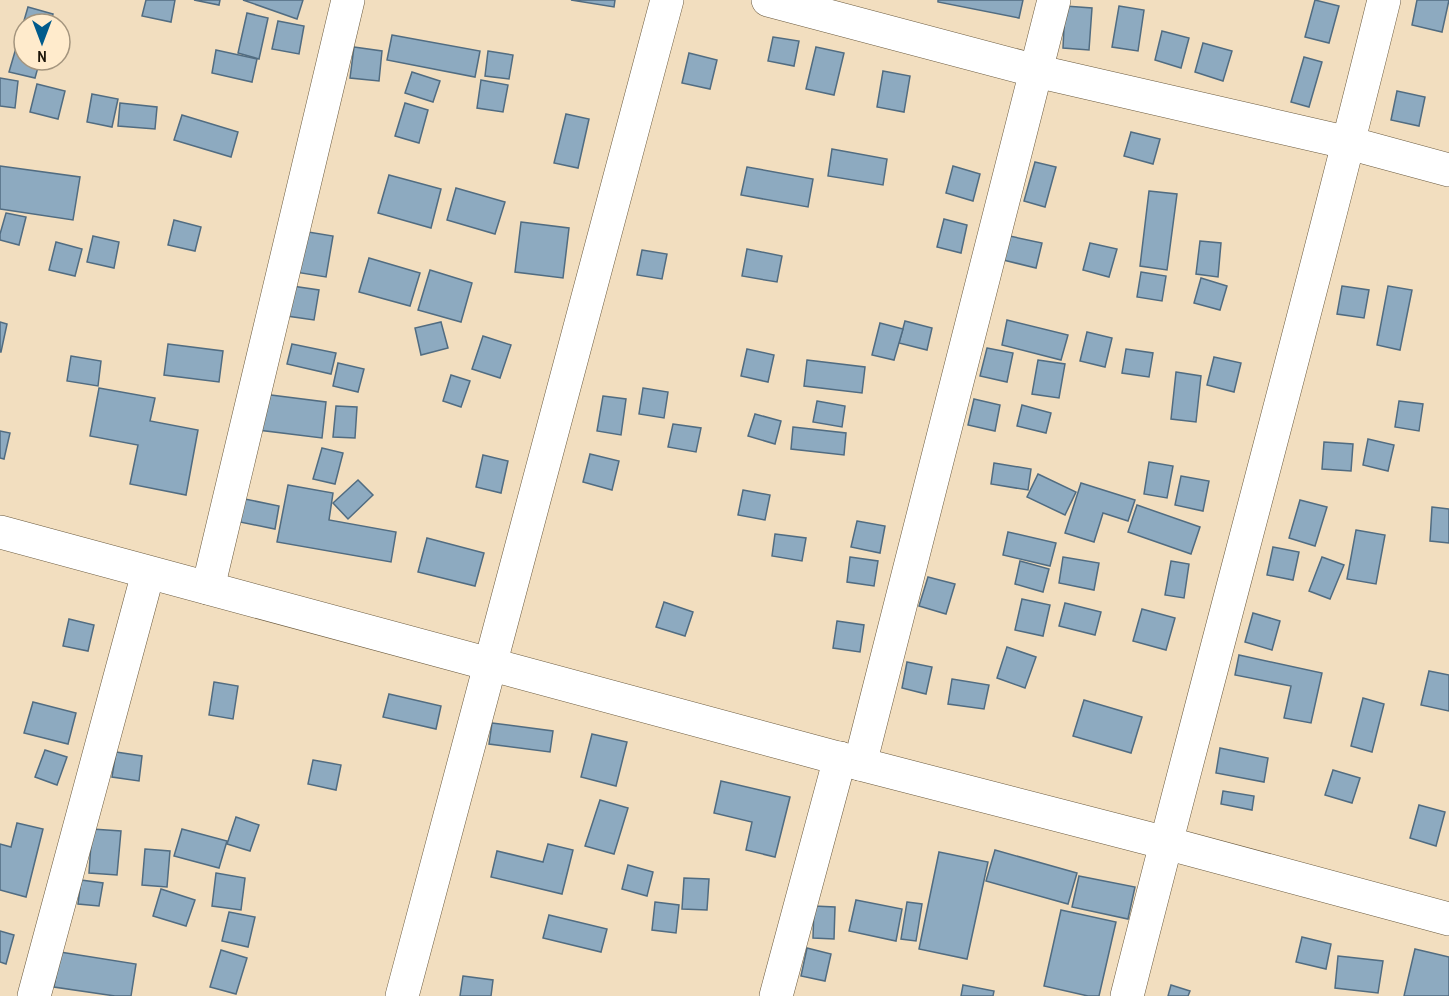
<svg xmlns="http://www.w3.org/2000/svg" width="1449" height="996" font-family="'Archivo Narrow',sans-serif">
<rect width="100%" height="100%" fill="#f2debf"/>
<g fill="#8daac0" stroke="#516c81" stroke-width="1.5">
<polygon points="146,0 175,0 171,22 142,16"/>
<polygon points="194,0 220,0 219,5"/>
<polygon points="243,0 303,0 297,19"/>
<polygon points="571,0 615,0 614,7"/>
<polygon points="938,0 1023,0 1019,18 938,2"/>
<polygon points="1315,0 1339,6 1329,43 1305,37"/>
<polygon points="1417,0 1449,0 1442,32 1412,25"/>
<polygon points="1065,6 1092,8 1089,50 1063,48"/>
<polygon points="1119,6 1144,10 1138,51 1112,47"/>
<polygon points="28,7 53,14 50,24 24,24 24,60 40,60 35,78 9,72"/>
<polygon points="247,13 268,18 259,59 238,53"/>
<polygon points="278,21 304,26 299,54 272,49"/>
<polygon points="1162,31 1189,38 1181,68 1155,60"/>
<polygon points="392,35 480,51 475,77 387,60"/>
<polygon points="773,37 799,41 794,66 768,61"/>
<polygon points="1203,43 1232,51 1223,81 1195,72"/>
<polygon points="354,47 382,51 379,81 350,78"/>
<polygon points="816,47 844,53 834,95 806,89"/>
<polygon points="216,50 257,59 252,82 212,73"/>
<polygon points="488,51 513,55 509,79 485,76"/>
<polygon points="689,53 717,60 710,89 682,83"/>
<polygon points="1304,57 1322,62 1309,107 1291,102"/>
<polygon points="883,71 910,76 904,112 877,107"/>
<polygon points="412,72 440,81 433,102 405,93"/>
<polygon points="0,78 18,81 15,108 0,106"/>
<polygon points="481,80 508,85 503,112 477,108"/>
<polygon points="37,84 65,91 58,119 30,112"/>
<polygon points="1397,91 1425,97 1419,126 1391,120"/>
<polygon points="92,94 118,99 112,127 87,122"/>
<polygon points="120,103 157,107 155,129 118,126"/>
<polygon points="405,103 428,110 419,143 395,136"/>
<polygon points="566,114 589,119 578,168 554,163"/>
<polygon points="182,115 238,132 231,157 174,140"/>
<polygon points="1131,132 1160,139 1153,164 1124,156"/>
<polygon points="832,149 887,159 883,185 828,176"/>
<polygon points="1035,162 1056,167 1045,207 1024,201"/>
<polygon points="0,166 80,177 73,220 0,209"/>
<polygon points="953,166 980,174 973,201 946,193"/>
<polygon points="747,167 813,179 808,207 741,195"/>
<polygon points="389,175 441,189 431,228 378,213"/>
<polygon points="456,188 505,202 495,234 447,220"/>
<polygon points="1149,191 1177,194 1167,270 1140,266"/>
<polygon points="6,213 26,217 19,245 0,240 0,234"/>
<polygon points="944,219 967,225 961,253 937,247"/>
<polygon points="174,220 201,227 195,251 168,245"/>
<polygon points="521,222 569,228 563,278 515,272"/>
<polygon points="302,231 333,236 326,277 295,272"/>
<polygon points="1000,234 1042,243 1036,268 995,258"/>
<polygon points="93,236 119,242 114,268 87,262"/>
<polygon points="1200,241 1221,243 1218,277 1196,274"/>
<polygon points="56,242 82,249 75,276 49,270"/>
<polygon points="1090,243 1117,249 1109,277 1083,270"/>
<polygon points="747,249 782,256 777,282 742,276"/>
<polygon points="642,250 667,254 662,279 637,275"/>
<polygon points="369,258 420,273 410,306 359,292"/>
<polygon points="430,270 472,283 461,322 418,310"/>
<polygon points="1141,272 1166,276 1162,301 1137,297"/>
<polygon points="1201,278 1227,286 1220,310 1194,303"/>
<polygon points="292,286 319,290 314,320 287,316"/>
<polygon points="1342,286 1369,290 1364,318 1337,314"/>
<polygon points="1388,286 1412,290 1400,350 1377,345"/>
<polygon points="1007,320 1068,335 1061,360 1002,345"/>
<polygon points="905,321 932,328 927,350 899,343"/>
<polygon points="0,322 7,324 1,352 0,352"/>
<polygon points="441,322 448,348 421,355 415,328"/>
<polygon points="880,323 903,329 894,360 872,355"/>
<polygon points="1087,332 1112,338 1105,367 1080,361"/>
<polygon points="483,336 511,345 500,378 472,369"/>
<polygon points="168,344 223,351 219,382 164,375"/>
<polygon points="292,344 336,353 331,374 287,364"/>
<polygon points="987,348 1013,353 1007,382 980,376"/>
<polygon points="747,349 774,355 768,382 741,376"/>
<polygon points="1126,349 1153,353 1149,377 1122,373"/>
<polygon points="71,356 101,361 98,386 67,381"/>
<polygon points="1214,357 1241,363 1234,392 1207,385"/>
<polygon points="807,360 865,367 862,393 804,386"/>
<polygon points="1038,360 1065,364 1059,398 1032,394"/>
<polygon points="338,363 364,369 358,392 333,386"/>
<polygon points="1176,372 1201,376 1196,422 1171,419"/>
<polygon points="451,375 470,381 461,407 443,401"/>
<polygon points="99,388 155,398 150,421 198,430 186,495 130,484 138,445 90,436"/>
<polygon points="643,388 668,392 664,418 639,414"/>
<polygon points="263,394 326,402 322,438 258,430"/>
<polygon points="603,396 626,399 621,435 597,431"/>
<polygon points="974,399 1000,405 995,431 968,425"/>
<polygon points="817,401 845,406 842,427 813,422"/>
<polygon points="1399,401 1423,404 1419,431 1395,427"/>
<polygon points="1022,405 1051,413 1046,433 1017,426"/>
<polygon points="336,406 357,407 355,438 333,437"/>
<polygon points="755,414 781,421 775,444 748,436"/>
<polygon points="673,424 701,428 696,452 668,447"/>
<polygon points="793,427 846,433 844,455 791,449"/>
<polygon points="0,431 10,433 4,459 0,458"/>
<polygon points="1368,439 1394,445 1388,471 1363,465"/>
<polygon points="1324,442 1353,444 1351,471 1322,469"/>
<polygon points="322,448 343,453 335,484 313,479"/>
<polygon points="590,454 619,461 612,490 583,482"/>
<polygon points="483,455 508,461 501,493 476,487"/>
<polygon points="1149,462 1173,466 1167,498 1144,494"/>
<polygon points="994,463 1031,469 1028,490 991,484"/>
<polygon points="1038,474 1076,492 1065,515 1027,497"/>
<polygon points="1181,476 1209,481 1203,511 1175,505"/>
<polygon points="358,480 373,495 348,519 333,503"/>
<polygon points="1081,483 1135,500 1128,521 1103,513 1094,542 1065,533"/>
<polygon points="288,485 333,493 329,520 396,532 391,562 277,542"/>
<polygon points="743,490 770,495 765,520 738,515"/>
<polygon points="240,498 279,506 275,529 235,521"/>
<polygon points="1300,500 1327,507 1315,546 1289,538"/>
<polygon points="1137,505 1200,527 1191,554 1128,532"/>
<polygon points="1432,507 1449,509 1449,543 1430,541"/>
<polygon points="857,521 885,526 880,553 851,547"/>
<polygon points="1356,530 1385,535 1376,584 1347,579"/>
<polygon points="1008,532 1056,543 1050,566 1003,555"/>
<polygon points="775,534 806,538 802,561 772,556"/>
<polygon points="427,538 484,553 475,586 418,572"/>
<polygon points="1273,547 1299,552 1293,580 1267,575"/>
<polygon points="850,557 878,561 874,586 847,582"/>
<polygon points="1063,557 1099,563 1094,590 1059,583"/>
<polygon points="1322,557 1344,565 1330,599 1309,591"/>
<polygon points="1020,561 1049,569 1043,592 1015,584"/>
<polygon points="1171,561 1189,564 1184,598 1165,595"/>
<polygon points="928,577 955,584 946,614 919,606"/>
<polygon points="1022,599 1050,605 1043,636 1015,630"/>
<polygon points="664,602 693,612 685,636 656,627"/>
<polygon points="1065,603 1101,612 1095,635 1059,626"/>
<polygon points="1142,609 1175,618 1166,650 1133,641"/>
<polygon points="1253,613 1280,621 1272,650 1245,642"/>
<polygon points="69,619 94,625 88,651 63,646"/>
<polygon points="837,621 864,625 860,652 833,648"/>
<polygon points="1007,647 1036,657 1025,688 997,678"/>
<polygon points="1239,655 1322,673 1311,723 1284,718 1291,686 1235,675"/>
<polygon points="907,662 932,667 926,694 902,688"/>
<polygon points="1429,671 1449,675 1449,711 1421,705"/>
<polygon points="952,679 989,685 984,709 948,704"/>
<polygon points="214,682 238,686 233,719 209,715"/>
<polygon points="389,694 441,706 436,729 383,717"/>
<polygon points="1363,698 1384,704 1372,752 1351,746"/>
<polygon points="1084,700 1142,717 1131,753 1073,736"/>
<polygon points="33,702 76,713 68,744 24,733"/>
<polygon points="492,723 553,731 550,752 489,744"/>
<polygon points="592,734 627,742 616,786 581,777"/>
<polygon points="1220,748 1268,758 1264,782 1216,773"/>
<polygon points="45,750 67,757 57,785 35,777"/>
<polygon points="116,752 142,756 139,781 112,777"/>
<polygon points="313,760 341,765 336,790 308,784"/>
<polygon points="1333,770 1360,778 1352,803 1325,795"/>
<polygon points="721,781 790,797 775,857 746,850 752,822 714,813"/>
<polygon points="1223,791 1254,796 1252,810 1221,804"/>
<polygon points="600,800 628,808 614,854 585,846"/>
<polygon points="1419,805 1445,812 1436,846 1410,838"/>
<polygon points="236,817 259,825 250,851 227,844"/>
<polygon points="17,823 43,829 26,897 0,890 0,844 11,847"/>
<polygon points="92,829 121,831 117,875 89,873"/>
<polygon points="182,829 227,841 219,868 174,856"/>
<polygon points="548,844 573,850 562,894 491,877 497,851 543,862"/>
<polygon points="145,849 170,851 167,887 142,885"/>
<polygon points="995,850 1077,873 1068,904 986,881"/>
<polygon points="939,852 988,862 967,959 919,949"/>
<polygon points="628,865 653,872 647,896 622,889"/>
<polygon points="216,873 245,878 241,910 212,906"/>
<polygon points="1079,876 1135,887 1128,919 1072,907"/>
<polygon points="684,878 709,879 707,910 682,909"/>
<polygon points="81,880 103,883 99,906 78,904"/>
<polygon points="161,889 195,900 186,926 153,916"/>
<polygon points="856,900 902,909 896,941 849,931"/>
<polygon points="655,902 679,905 676,933 652,930"/>
<polygon points="907,902 922,904 916,941 901,939"/>
<polygon points="814,906 835,907 834,939 813,938"/>
<polygon points="1061,910 1116,922 1099,996 1088,996 1044,986"/>
<polygon points="229,912 255,917 248,947 222,941"/>
<polygon points="549,915 607,929 601,952 543,938"/>
<polygon points="0,931 14,935 6,964 0,962"/>
<polygon points="1302,937 1331,944 1326,969 1296,962"/>
<polygon points="807,948 831,954 825,981 801,976"/>
<polygon points="1415,949 1449,957 1449,996 1404,996"/>
<polygon points="221,950 247,958 236,994 210,987"/>
<polygon points="60,952 136,964 131,996 115,996 54,987"/>
<polygon points="1338,956 1383,961 1378,993 1335,988"/>
<polygon points="463,976 493,980 491,996 460,996"/>
<polygon points="963,985 994,991 993,996 961,996"/>
<polygon points="1171,985 1190,991 1188,996 1168,996"/>
</g>
<g fill="none" stroke-linecap="round" stroke-linejoin="round">
<g stroke="#6a5a3f" stroke-width="34">
<g id="street">
<polyline points="768,0 1036,71 1349,143 1449,170"/>
<polyline points="208,588 348,0"/>
<polyline points="860,764 1054,0"/>
<polyline points="34,996 148,573"/>
<polyline points="402,996 667,0"/>
<polyline points="776,996 840,758"/>
<path d="M 1127,996 C 1211,663 1302,333 1384,0"/>
</g>
</g>
<g stroke="#6a5a3f" stroke-width="34">
<polyline id="secondary" points="0,532 860,764 1166,843 1449,919"/>
</g>
<use href="#street" stroke="#fff" stroke-width="33"/>
<use href="#secondary" stroke="#fff" stroke-width="33"/>
</g>
<g transform="translate(42 42) rotate(180)"><circle r="28" fill="#ffebcc" stroke="#a4957e" stroke-width="1.5"/>
<path d="M0-4.5L10 22L0 15L-10 22Z" fill="#005b8c"/>
<text y="-9" font-size="16" font-weight="bold" text-anchor="middle" fill="#1c150a">N</text>
</g>
</svg>
